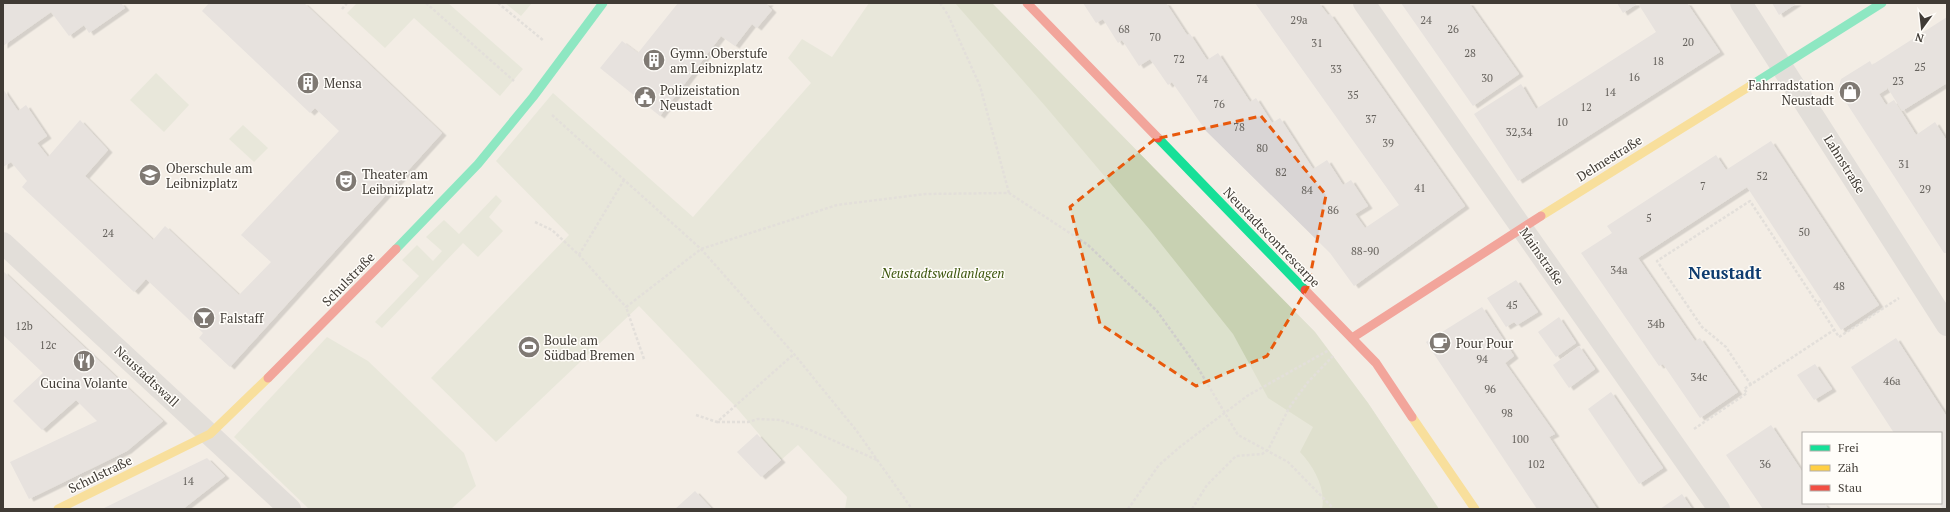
<svg xmlns="http://www.w3.org/2000/svg" width="1950" height="512" font-family="'PT Serif',serif">
<defs>
<filter id="shadow"><feDropShadow dx="4.5" dy="2.5" stdDeviation="0" flood-color="#0004"/></filter>
</defs>
<rect width="100%" height="100%" fill="#f3ede5"/>
<g fill="#dce1cc">
<polygon points="357,3 448,3 523,69 500,96 414,18 385,48 347,13"/>
<polygon points="505,3 532,3 521,16"/>
<polygon points="869,3 992,3 1315,332 1368,403 1439,509 845,509 847,497 798,445 781,460 735,406 639,306 496,442 431,378 569,235 496,161 553,93 693,217 811,83 788,58 802,39 832,57"/>
<polygon points="156,73 189,105 164,132 130,100"/>
<polygon points="243,125 268,148 254,162 229,139"/>
<polygon points="496,195 502,201 489,217 503,231 478,257 463,243 382,328 375,322 419,276 402,260 417,245 433,261 442,251 426,237 444,220 459,234"/>
<polygon points="327,337 368,361 464,453 476,486 451,509 309,509 234,437"/>
</g>
<path fill="#c8d1b2" d="M 955,3 L 992,3 L 1315,332 L 1368,403 L 1439,509 L 1322,509 C 1326,488 1314,467 1300,452 L 1313,427 L 1268,398 L 1233,334 L 1150,230 L 1046,107 Z"/>
<g fill="#d9d5d5" filter="url(#shadow)">
<polygon points="3,3 121,3 125,8 89,33 84,25 69,36 51,12 3,46"/>
<polygon points="209,3 304,3 442,133 230,367 199,338 203,333 146,279 134,292 22,187 27,181 11,162 3,167 3,89 18,111 26,105 47,136 37,143 48,157 80,120 108,150 85,176 153,240 165,226 239,295 271,262 241,235 339,131 315,108 310,113 202,11"/>
<polygon points="678,3 769,3 767,5 772,10 757,28 752,24 735,46 721,36 660,116 600,68 622,41 638,53"/>
<polygon points="1083,3 1166,3 1187,35 1190,34 1207,60 1218,53 1250,102 1256,98 1272,123 1280,118 1313,169 1327,160 1343,185 1351,180 1368,206 1355,214 1365,228 1399,205 1255,3 1319,3 1328,15 1330,14 1465,206 1354,286 1330,253 1206,131 1172,82 1168,85 1150,59 1139,66 1122,40 1118,43 1103,19 1096,23"/>
<polygon points="1401,3 1469,3 1519,74 1473,106"/>
<polygon points="1617,3 1638,3 1623,13"/>
<polygon points="1642,3 1687,3 1720,52 1518,181 1474,114 1521,84 1536,109 1656,32 1639,5"/>
<polygon points="1772,3 1797,3 1779,15"/>
<polygon points="1947,17 1947,83 1902,111 1887,87 1887,89 1879,94 1886,105 1894,100 1916,135 1935,122 1947,141 1947,253 1944,253 1838,90 1841,79 1870,61 1872,65"/>
<polygon points="1771,141 1879,305 1841,330 1747,187 1638,258 1695,341 1700,338 1738,392 1700,418 1663,364 1659,366 1581,253 1612,233 1607,226 1716,155 1726,170"/>
<polygon points="3,271 163,421 127,451 29,499 10,462 97,421 76,400 42,430 13,401 43,373 3,335"/>
<polygon points="1516,280 1538,312 1517,325 1514,322 1506,327 1487,298"/>
<polygon points="1482,307 1514,356 1505,363 1555,434 1549,437 1597,509 1537,509 1426,342"/>
<polygon points="1559,317 1576,343 1556,357 1538,332"/>
<polygon points="1896,338 1947,417 1947,509 1943,509 1939,503 1941,503 1941,433 1894,433 1851,367"/>
<polygon points="1579,346 1595,369 1569,388 1553,365"/>
<polygon points="1815,364 1832,389 1814,400 1797,375"/>
<polygon points="1611,392 1663,468 1639,484 1588,409"/>
<polygon points="1771,425 1803,473 1803,503 1824,503 1828,509 1763,509 1726,455"/>
<polygon points="757,434 781,460 761,477 737,452"/>
<polygon points="207,458 225,476 183,509 102,509"/>
<polygon points="695,491 712,509 675,509"/>
<polygon points="1682,494 1692,509 1660,509"/>
</g>
<g fill="none" stroke-linecap="round" stroke-linejoin="round">
<g stroke="#d0cecc" stroke-width="2.5" stroke-dasharray="3 2" stroke-linecap="butt">
<polyline points="426,3 514,81"/>
<polyline points="498,3 544,41"/>
<polyline points="940,3 948,15 980,86 1009,193"/>
<polyline points="342,9 347,3"/>
<polyline points="552,115 701,249 794,354 856,430 912,509"/>
<polyline points="535,222 552,230 579,255 626,307"/>
<polyline points="579,255 624,180"/>
<polyline points="1821,301 1817,303 1839,337 1899,298"/>
<polyline points="644,359 626,307 701,249 837,205 925,194 1009,193 1088,245 1157,311 1198,368 1238,435 1288,462 1334,509"/>
<polyline points="1751,385 1726,347 1702,327 1657,261 1750,201 1817,303"/>
<polyline points="696,415 717,422 794,354"/>
<polyline points="717,422 748,422 758,419 780,420 810,430 877,460"/>
<polyline points="1694,429 1747,393 1744,389 1834,330"/>
<polyline points="1128,509 1159,465 1181,446 1247,396 1329,350"/>
<polyline points="1192,509 1207,485 1236,456 1262,454 1268,450 1289,408 1308,382 1333,356"/>
</g>
<g stroke="#cfccca" stroke-width="22">
<polyline points="1364,3 1719,509"/>
<polyline points="1741,3 1947,325"/>
<polyline points="3,243 290,509"/>
</g>
<g stroke="#16e098" stroke-width="9">
<polyline points="1750,86 1882,3"/>
<polyline points="1158,138 1305,290"/>
<polyline points="396,249 478,164 533,97 603,3"/>
</g>
<g stroke="#ffcf43" stroke-width="9">
<polyline points="1541,216 1750,86"/>
<polyline points="1412,417 1475,509"/>
<polyline points="58,509 210,434 268,378"/>
</g>
<g stroke="#f24e42" stroke-width="9">
<polyline points="1027,3 1158,138"/>
<polyline points="1305,290 1376,363 1412,417"/>
<polyline points="1352,338 1541,216"/>
<polyline points="268,378 396,249"/>
</g>
</g>
<path d="M0 0H1950V512H0ZM 1261,116 L 1326,195 L 1308,287 L 1267,356 L 1196,386 L 1100,324 L 1070,207 L 1155,139 Z" fill="#f3ede5" fill-opacity=".55" fill-rule="evenodd"/>
<path fill="none" stroke="#e8590c" stroke-width="3" stroke-dasharray="8 5" stroke-linejoin="round" d="M 1261,116 L 1326,195 L 1308,287 L 1267,356 L 1196,386 L 1100,324 L 1070,207 L 1155,139 Z"/>
<defs>
<g id="building-disc" transform="scale(1.15)"><circle r="9.5" fill="#7f7973" stroke="#fffdf9"/><path d="M-4-6H4V6H1V3H-1V6H-4ZM-2.5-4.3h1.7v1.8h-1.7ZM.8-4.3h1.7v1.8H.8ZM-2.5-1h1.7V.8h-1.7ZM.8-1h1.7V.8H.8Z" fill="#fff"/></g>
<g id="shop-disc" transform="scale(1.15)"><circle r="9.5" fill="#7f7973" stroke="#fffdf9"/><path d="M-5-2.5h2.3a2.7 3.5 0 0 1 5.4 0H5L5.5 6h-11ZM-1.5-2.5h3a1.5 2.3 0 0 0-3 0Z" fill="#fff"/></g>
<g id="civic-disc" transform="scale(1.15)"><circle r="9.5" fill="#7f7973" stroke="#fffdf9"/><path d="M-.6-6.5H3V-4.5H.6V-3L4-1V1h2V6H-6V1h2V-1L-.6-3ZM-1.2 2.5V6h2.4V2.5Z" fill="#fff"/></g>
<g id="school-disc" transform="scale(1.15)"><circle r="9.5" fill="#7f7973" stroke="#fffdf9"/><path d="M0-5L7-2L0 1L-7-2ZM-4 1L0 2.5L4 1V4Q0 6-4 4Z" fill="#fff"/></g>
<g id="theatre-disc" transform="scale(1.15)"><circle r="9.5" fill="#7f7973" stroke="#fffdf9"/><path d="M-5-5.5Q0-4 5-5.5V0Q5 5 0 6Q-5 5-5 0ZM-3.3-2.5H-1v1.5H-3.3ZM1-2.5H3.3v1.5H1ZM-2.8 1Q0 5.5 2.8 1Z" fill="#fff"/></g>
<g id="bar-disc" transform="scale(1.15)"><circle r="9.5" fill="#7f7973" stroke="#fffdf9"/><path d="M-6-5H6L.8 .8V4.5H3.5V6h-7V4.5H-.8V.8Z" fill="#fff"/></g>
<g id="cafe-disc" transform="scale(1.15)"><circle r="9.5" fill="#7f7973" stroke="#fffdf9"/><path d="M-5.5-4.5H6V0H3Q3 3.5 0 3.5H-2.5Q-5.5 3.5-5.5 0ZM3-3.2v2h1.7v-2ZM-6 4.5H4V6H-6Z" fill="#fff"/></g>
<g id="stadium-disc" transform="scale(1.15)"><circle r="9.5" fill="#7f7973" stroke="#fffdf9"/><path d="M0-5a6.5 5 0 1 0 0 10a6.5 5 0 1 0 0-10ZM-3.5-1.8h7v3.6h-7Z" fill="#fff"/></g>
<g id="restaurant-disc" transform="scale(1.15)"><circle r="9.5" fill="#7f7973" stroke="#fffdf9"/><path d="M-5-6h1v4h1v-4h1v4h1v-4h1v5L-1.5 .5V6h-2V.5L-5-1ZM5-6V6H3V1.5H1.5Q1.5-4 5-6Z" fill="#fff"/></g>
</defs>
<g fill-rule="evenodd">
<use href="#building-disc" x="654" y="60"/>
<use href="#building-disc" x="308" y="83"/>
<use href="#shop-disc" x="1850" y="92"/>
<use href="#civic-disc" x="645" y="97"/>
<use href="#school-disc" x="150" y="175"/>
<use href="#theatre-disc" x="346" y="181"/>
<use href="#bar-disc" x="204" y="318"/>
<use href="#cafe-disc" x="1440" y="343"/>
<use href="#stadium-disc" x="529" y="347"/>
<use href="#restaurant-disc" x="84" y="361"/>
</g>
<g text-anchor="middle" stroke-width="3" stroke-linejoin="round" paint-order="stroke">
<g font-size="11" fill="#66625d">
<text x="1299" y="24">29a</text>
<text x="1426" y="24">24</text>
<text x="1124" y="33">68</text>
<text x="1453" y="33">26</text>
<text x="1155" y="41">70</text>
<text x="1688" y="46">20</text>
<text x="1317" y="47">31</text>
<text x="1470" y="57">28</text>
<text x="1179" y="63">72</text>
<text x="1658" y="65">18</text>
<text x="1920" y="71">25</text>
<text x="1336" y="73">33</text>
<text x="1634" y="81">16</text>
<text x="1487" y="82">30</text>
<text x="1202" y="83">74</text>
<text x="1898" y="85">23</text>
<text x="1610" y="96">14</text>
<text x="1353" y="99">35</text>
<text x="1219" y="108">76</text>
<text x="1586" y="111">12</text>
<text x="1371" y="123">37</text>
<text x="1562" y="126">10</text>
<text x="1239" y="131">78</text>
<text x="1519" y="136">32,34</text>
<text x="1388" y="147">39</text>
<text x="1262" y="152">80</text>
<text x="1904" y="168">31</text>
<text x="1281" y="176">82</text>
<text x="1762" y="180">52</text>
<text x="1703" y="190">7</text>
<text x="1420" y="192">41</text>
<text x="1925" y="193">29</text>
<text x="1307" y="194">84</text>
<text x="1333" y="214">86</text>
<text x="1649" y="222">5</text>
<text x="1804" y="236">50</text>
<text x="108" y="237">24</text>
<text x="1365" y="255">88-90</text>
<text x="1619" y="274">34a</text>
<text x="1839" y="290">48</text>
<text x="1512" y="309">45</text>
<text x="1656" y="328">34b</text>
<text x="24" y="330">12b</text>
<text x="48" y="349">12c</text>
<text x="1482" y="363">94</text>
<text x="1699" y="381">34c</text>
<text x="1892" y="385">46a</text>
<text x="1490" y="393">96</text>
<text x="1507" y="417">98</text>
<text x="1520" y="443">100</text>
<text x="1536" y="468">102</text>
<text x="1765" y="468">36</text>
<text x="188" y="485">14</text>
</g>
<g font-size="13" fill="#403b35" stroke="#fffdf9" text-anchor="start">
<text x="670" y="58">Gymn. Oberstufe<tspan x="670" dy="15">am Leibnizplatz</tspan></text>
<text x="324" y="88">Mensa</text>
<text x="1834" y="90" text-anchor="end">Fahrradstation<tspan x="1834" dy="15">Neustadt</tspan></text>
<text x="660" y="95">Polizeistation<tspan x="660" dy="15">Neustadt</tspan></text>
<text x="166" y="173">Oberschule am<tspan x="166" dy="15">Leibnizplatz</tspan></text>
<text x="362" y="179">Theater am<tspan x="362" dy="15">Leibnizplatz</tspan></text>
<text x="220" y="323">Falstaff</text>
<text x="544" y="345">Boule am<tspan x="544" dy="15">Südbad Bremen</tspan></text>
<text x="1456" y="348">Pour Pour</text>
<text x="84" y="388" text-anchor="middle">Cucina Volante</text>
</g>
<g font-size="13" fill="#403b35" stroke="#fffdf9">
<text transform="translate(1609 158) rotate(-32)" y="5">Delmestraße</text>
<text transform="translate(1845 164) rotate(58)" y="5">Lahnstraße</text>
<text transform="translate(1272 237) rotate(46)" y="5">Neustadtscontrescarpe</text>
<text transform="translate(1542 256) rotate(55)" y="5">Mainstraße</text>
<text transform="translate(348 279) rotate(-46)" y="5">Schulstraße</text>
<text transform="translate(147 376) rotate(43)" y="5">Neustadtswall</text>
<text transform="translate(100 474) rotate(-26)" y="5">Schulstraße</text>
</g>
<g font-size="13" font-style="italic" fill="#3c560d" stroke="#fffdf9">
<text x="943" y="278">Neustadtswallanlagen</text>
</g>
<g font-size="17" font-weight="bold" fill="#0e3c6f" stroke="#fffdf9">
<text x="1725" y="279">Neustadt</text>
</g>
</g>
<rect width="1950" height="512" fill="none" stroke="#403b35" stroke-width="8"/>
<rect x="1802" y="432" width="140" height="72" fill="#fffdf9" stroke="#b3afab"/>
<rect x="1810" y="445" width="20" height="6" fill="#16e098" stroke="#b3afab"/>
<text x="1838" y="452" font-size="12" fill="#403b35">Frei</text>
<rect x="1810" y="465" width="20" height="6" fill="#ffcf43" stroke="#b3afab"/>
<text x="1838" y="472" font-size="12" fill="#403b35">Zäh</text>
<rect x="1810" y="485" width="20" height="6" fill="#f24e42" stroke="#b3afab"/>
<text x="1838" y="492" font-size="12" fill="#403b35">Stau</text>
<g transform="translate(1922 28) rotate(195)" stroke="#fffdf9" stroke-width="3" paint-order="stroke">
<path d="M0-3L7 15L0 10L-7 15Z" fill="#403b35"/>
<text y="-6" font-size="11" font-weight="bold" text-anchor="middle" fill="#403b35">N</text>
</g>
</svg>
